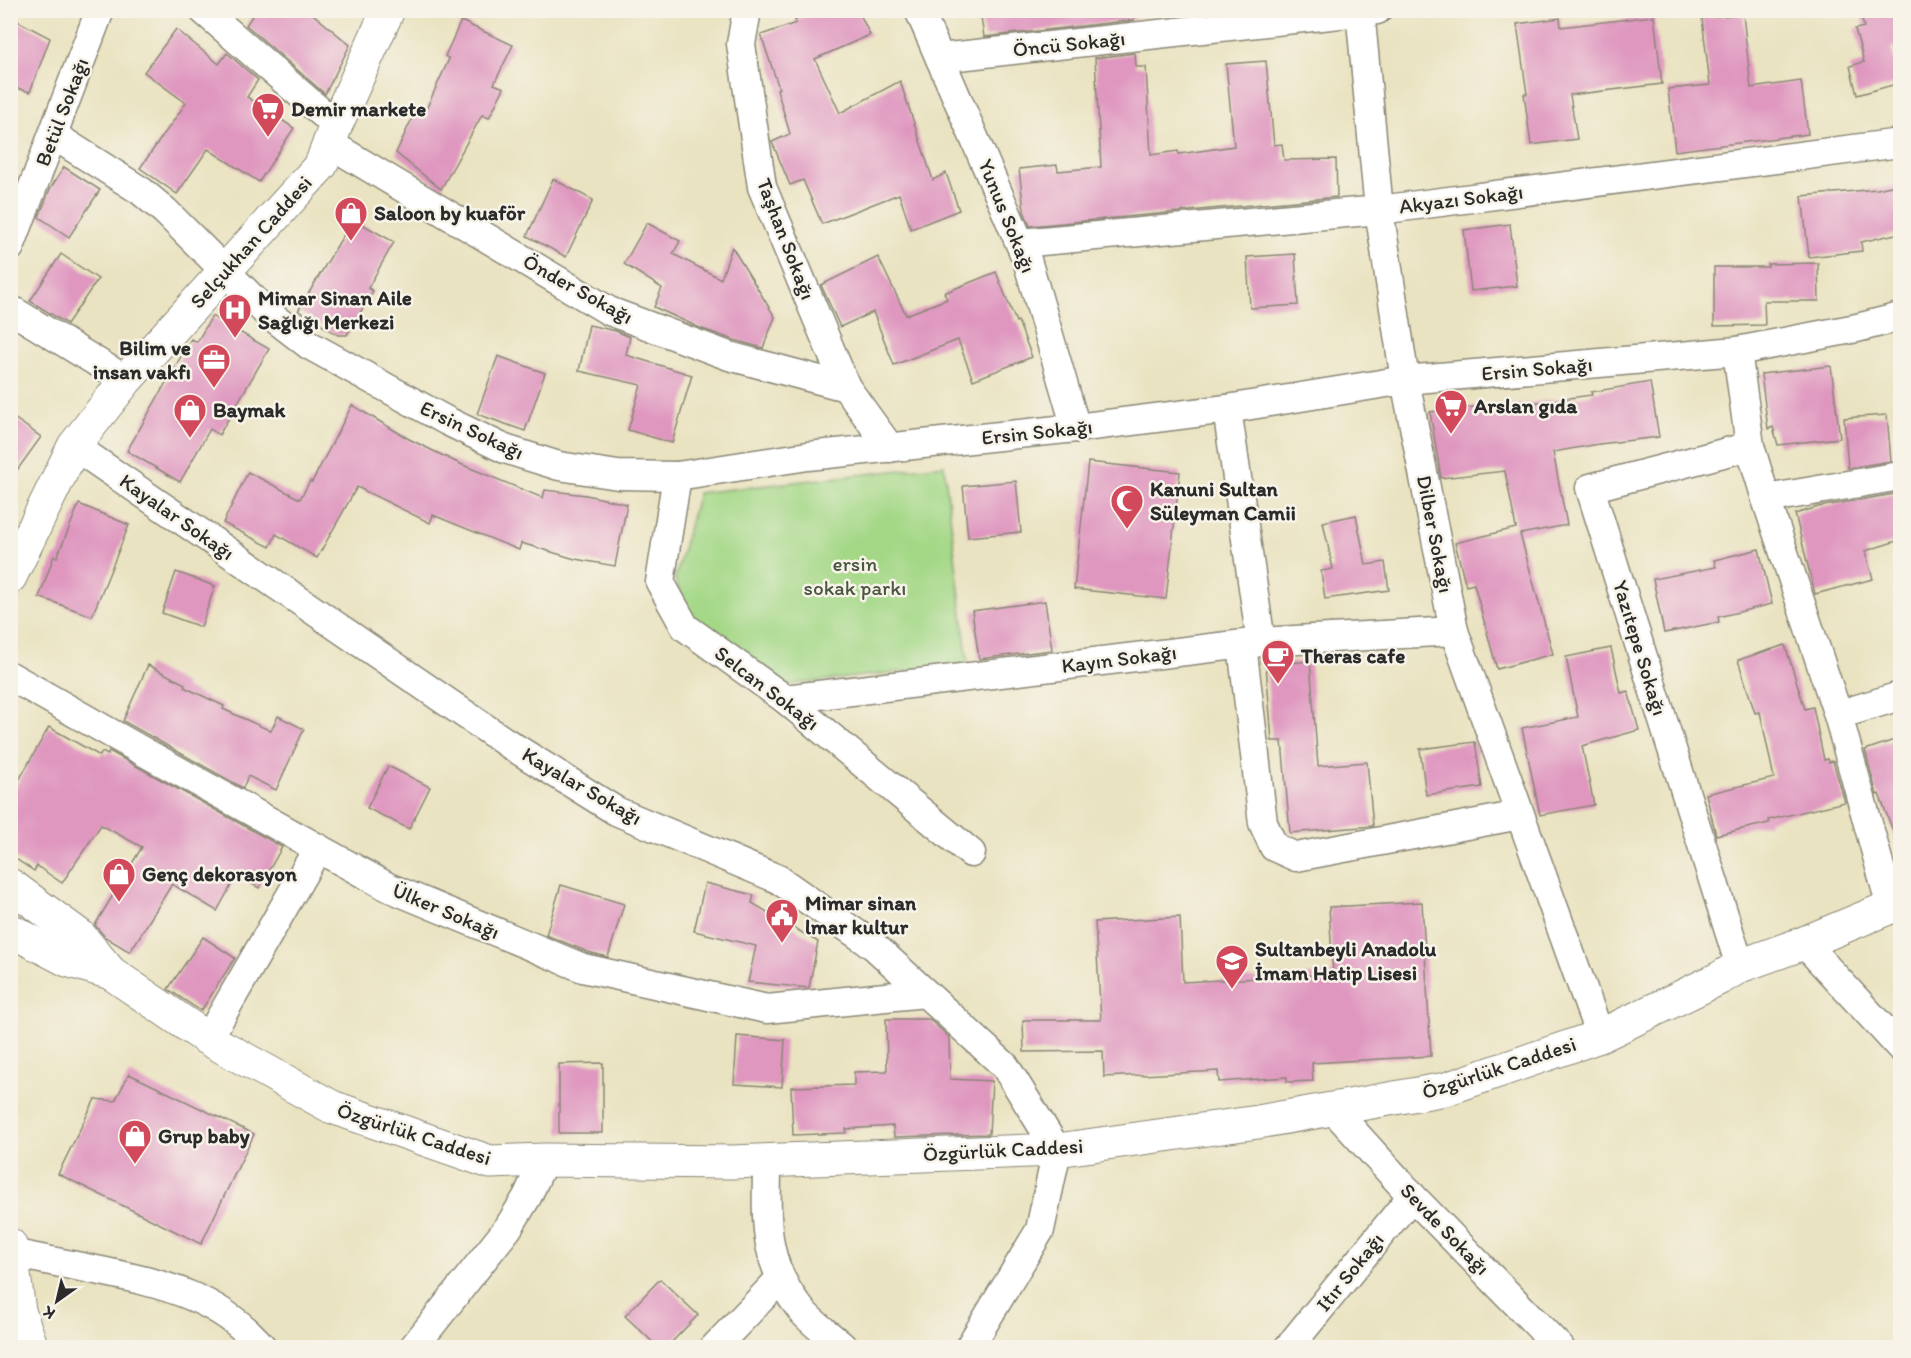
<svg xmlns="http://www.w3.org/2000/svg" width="1911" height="1358" font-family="Itim,sans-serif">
<rect width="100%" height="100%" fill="#f7f3e8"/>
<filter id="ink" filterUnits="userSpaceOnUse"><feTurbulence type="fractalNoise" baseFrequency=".0167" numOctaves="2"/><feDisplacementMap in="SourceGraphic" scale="12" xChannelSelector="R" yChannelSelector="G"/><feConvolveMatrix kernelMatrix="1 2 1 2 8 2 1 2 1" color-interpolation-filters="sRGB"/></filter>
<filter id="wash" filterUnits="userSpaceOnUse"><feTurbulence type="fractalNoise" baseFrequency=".008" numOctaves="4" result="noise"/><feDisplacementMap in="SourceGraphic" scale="24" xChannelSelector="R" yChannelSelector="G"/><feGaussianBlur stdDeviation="1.35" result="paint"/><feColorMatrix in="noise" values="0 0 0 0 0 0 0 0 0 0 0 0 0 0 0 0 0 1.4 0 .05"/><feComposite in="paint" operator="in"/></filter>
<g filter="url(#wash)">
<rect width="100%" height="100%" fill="#eae3c1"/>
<polygon fill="#a4d887" stroke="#688259" stroke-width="1.5" points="944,465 968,664 784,685 691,617 675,579 698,493"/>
<g id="blocks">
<g fill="#df96bf">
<polygon points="256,10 308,10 350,45 325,94 246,25"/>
<polygon points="817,10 858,10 870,35 815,59 840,113 900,81 933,180 946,173 959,210 911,229 899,194 822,224 803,180 790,185 772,142 790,134 777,89 779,88 761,35 796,23 795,20"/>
<polygon points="980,10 1133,10 1134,20 984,37"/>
<polygon points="1859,10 1900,10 1900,45 1891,48 1900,78 1900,83 1857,95 1850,66 1864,62 1855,29 1864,27"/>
<polygon points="1743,14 1751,88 1801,81 1808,134 1675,151 1668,89 1710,85 1702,18"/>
<polygon points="1654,16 1662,84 1570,95 1577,139 1531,145 1524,94 1527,94 1517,24 1560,18 1561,27"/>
<polygon points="10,17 50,38 30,92 10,86"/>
<polygon points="461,21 513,45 494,84 504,88 489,118 482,115 441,189 396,153 415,112 423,116 449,59 445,56"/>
<polygon points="176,29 219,64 227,53 258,80 247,97 294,128 259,182 208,149 177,194 140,168 186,103 144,72"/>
<polygon points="1135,53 1136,67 1146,67 1151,155 1178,151 1179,154 1234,146 1226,64 1266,61 1274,145 1282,144 1284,160 1336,159 1337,197 1030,226 1024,211 1019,169 1057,165 1058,171 1101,167 1095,58"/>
<polygon points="64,167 100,190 69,237 39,217 50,189"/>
<polygon points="553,179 593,200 566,257 527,236"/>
<polygon points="1900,184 1900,233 1861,242 1862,251 1809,257 1802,196 1877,189"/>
<polygon points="353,219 394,242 368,288 373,291 347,335 338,335 298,311"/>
<polygon points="647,223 680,241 673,254 721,279 732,247 775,317 763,348 734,340 700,328 654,307 662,288 624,264"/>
<polygon points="1510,224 1517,286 1471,291 1464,230"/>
<polygon points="61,254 98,279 67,324 30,301"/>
<polygon points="1295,254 1298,305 1250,308 1247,257"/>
<polygon points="878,257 906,315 947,299 944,293 996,272 1016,322 1018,321 1032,357 973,380 958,340 894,365 873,312 840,327 821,285"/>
<polygon points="1818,263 1819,301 1764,301 1765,325 1714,326 1714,267 1768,267 1768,264"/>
<polygon points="212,316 269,349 219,435 210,429 180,482 127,451 191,339 197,342"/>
<polygon points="589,325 616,331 630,337 626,355 692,375 672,443 628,430 641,385 579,371"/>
<polygon points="498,356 545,373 525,431 477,414"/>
<polygon points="1831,366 1840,438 1778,445 1773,427 1768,429 1761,374"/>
<polygon points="1650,382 1659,437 1599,444 1553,452 1567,525 1520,534 1553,654 1497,669 1474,584 1466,586 1455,543 1516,528 1505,471 1441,478 1430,412 1500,404 1501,407 1592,395 1591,392"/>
<polygon points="352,405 409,439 458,463 543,498 545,490 586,495 627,504 615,566 575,559 521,543 519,550 433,515 430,523 357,487 317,558 276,534 270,547 223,523 248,472 300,499 310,481 312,482"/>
<polygon points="10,415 41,437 10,480"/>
<polygon points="1887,415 1891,461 1848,468 1844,418"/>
<polygon points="1088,462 1180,472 1166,599 1074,589"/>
<polygon points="1016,481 1021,532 968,537 963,486"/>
<polygon points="1900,493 1900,540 1865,551 1873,579 1815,594 1795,514 1818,507"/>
<polygon points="79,504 129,525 92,616 39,597 54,556 57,557"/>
<polygon points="1356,515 1366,565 1385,562 1389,590 1325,599 1321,571 1333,569 1323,522"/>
<polygon points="1759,549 1772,604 1718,617 1719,622 1664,633 1653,579 1716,567 1714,560"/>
<polygon points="176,572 215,586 201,627 162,613"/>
<polygon points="1045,601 1052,650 979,659 972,611"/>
<polygon points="1785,645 1805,709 1813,707 1824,760 1828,759 1829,762 1833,761 1845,802 1768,820 1769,823 1716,835 1706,794 1774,778 1760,712 1755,713 1738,660"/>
<polygon points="1611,648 1621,693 1628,691 1639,730 1582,746 1594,805 1540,815 1522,728 1578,717 1566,657"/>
<polygon points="1310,661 1318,766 1367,762 1373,826 1290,833 1282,741 1272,741 1266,665"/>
<polygon points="148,665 185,684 184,687 224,706 223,709 271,731 278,716 304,729 276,790 248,776 243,788 123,721"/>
<polygon points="49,727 100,756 102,752 108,755 109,751 282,847 259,888 237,875 217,911 172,884 130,952 105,937 95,925 142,847 101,825 62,883 37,866 34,871 10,855 10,796"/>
<polygon points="1900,738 1900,844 1898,844 1879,794 1877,795 1865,750"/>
<polygon points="1475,742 1482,787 1426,795 1420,749"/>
<polygon points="388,766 430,787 409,829 367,808"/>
<polygon points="705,883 754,895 752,903 818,942 809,988 748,982 756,946 694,931"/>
<polygon points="561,885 624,904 608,957 588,952 546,935"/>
<polygon points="1422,902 1431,1056 1312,1063 1313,1081 1287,1082 1287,1077 1219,1082 1218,1071 1104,1077 1103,1051 1024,1052 1023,1020 1101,1020 1095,922 1180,917 1183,982 1333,974 1329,907"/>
<polygon points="203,937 235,958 201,1011 168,989"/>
<polygon points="886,1019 929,1019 949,1037 950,1079 992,1081 989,1134 894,1137 893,1126 846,1129 846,1133 793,1135 791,1087 854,1085 854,1072 887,1071"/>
<polygon points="737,1036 785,1040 782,1087 734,1084"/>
<polygon points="603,1063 603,1133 559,1133 559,1064"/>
<polygon points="129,1074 254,1134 201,1244 58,1174 95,1099 115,1101"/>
<polygon points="660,1279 698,1315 667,1347 658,1347 625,1316"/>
</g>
</g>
</g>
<g filter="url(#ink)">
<use href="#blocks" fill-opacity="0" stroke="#8a8776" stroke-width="1.5"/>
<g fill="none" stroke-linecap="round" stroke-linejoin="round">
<g stroke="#8a8776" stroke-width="31">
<g id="minor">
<polyline points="203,10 336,125"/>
<polyline points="747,10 741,44 762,187 846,387 890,448"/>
<polyline points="919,10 1027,260 1076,428"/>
<polyline points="1360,10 1379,210 1405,380 1454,631 1600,1036"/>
<polyline points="940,58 1377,10"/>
<polyline points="53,135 141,191 165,211 265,311 309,345 447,421 505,449 559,466 618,475 677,476 808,456 1076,428 1227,409 1405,380 1737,351 1857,328 1900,317"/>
<polyline points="330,144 609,311 729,356 846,387"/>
<polyline points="1020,243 1379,210 1900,143"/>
<polyline points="10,247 100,10"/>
<polyline points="10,309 126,380"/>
<polyline points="1737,351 1750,446 1766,499 1838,715 1891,907"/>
<polyline points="1227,409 1261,642"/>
<polyline points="74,446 504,741 616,811 778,879 874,946 1005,1066 1057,1150 1040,1230 969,1348"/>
<polyline points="677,476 660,582 685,627 785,699 971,853"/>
<polyline points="1766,499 1900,476"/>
<polyline points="1242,645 1263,823 1274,847 1296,857 1520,815"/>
<polyline points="10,676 137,748 388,887 583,968 767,1009 925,993"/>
<polyline points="785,699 1261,642 1454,631"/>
<polyline points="1838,715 1900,696"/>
<polyline points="1804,943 1900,1047"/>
<polyline points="1740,966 1590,488 1750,446"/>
<polyline points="208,1039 318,848"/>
<polyline points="1333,1109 1412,1196 1560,1348"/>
<path d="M 767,1160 C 767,1220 761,1261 802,1311 C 814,1325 831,1336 844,1348"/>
<path d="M 11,1253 C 41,1259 71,1265 101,1271 C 163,1284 220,1297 263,1348"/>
<polyline points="413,1348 508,1228 527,1197 544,1160"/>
<polyline points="714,1348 780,1279"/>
<polyline points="1288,1348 1412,1196"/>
</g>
</g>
<g stroke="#8a8776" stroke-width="35">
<g id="tertiary">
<polyline points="10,577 74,446 126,380 321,165 336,125 388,10"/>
<polyline points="10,885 80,936 111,973 208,1039 332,1107 490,1162 544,1160 731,1162 1057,1150 1258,1122 1446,1089 1600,1036 1720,978 1740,966 1804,943 1900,903"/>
<polyline points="10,930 67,960 111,973"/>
<polyline points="10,1245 19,1311 32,1348"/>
</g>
</g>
<use href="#minor" stroke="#fff" stroke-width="28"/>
<use href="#tertiary" stroke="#fff" stroke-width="33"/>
</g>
</g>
<defs>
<g id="supermarket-pin" transform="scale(1.725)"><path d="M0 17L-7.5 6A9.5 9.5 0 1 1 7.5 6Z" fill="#d1495b" stroke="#f7f3e8"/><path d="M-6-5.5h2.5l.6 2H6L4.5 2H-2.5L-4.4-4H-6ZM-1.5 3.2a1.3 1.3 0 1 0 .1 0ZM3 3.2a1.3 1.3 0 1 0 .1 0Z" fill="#fff"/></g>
<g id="shop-pin" transform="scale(1.725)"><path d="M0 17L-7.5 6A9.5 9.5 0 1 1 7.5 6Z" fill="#d1495b" stroke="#f7f3e8"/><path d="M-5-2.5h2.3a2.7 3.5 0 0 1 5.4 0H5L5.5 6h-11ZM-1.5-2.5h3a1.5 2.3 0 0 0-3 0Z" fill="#fff"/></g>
<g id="hospital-pin" transform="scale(1.725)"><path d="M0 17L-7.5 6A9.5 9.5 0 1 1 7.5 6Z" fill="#d1495b" stroke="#f7f3e8"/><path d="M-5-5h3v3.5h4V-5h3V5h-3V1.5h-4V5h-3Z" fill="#fff"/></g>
<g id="office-pin" transform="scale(1.725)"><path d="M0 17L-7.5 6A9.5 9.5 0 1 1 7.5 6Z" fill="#d1495b" stroke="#f7f3e8"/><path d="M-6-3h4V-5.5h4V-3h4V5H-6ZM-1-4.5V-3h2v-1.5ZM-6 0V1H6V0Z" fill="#fff"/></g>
<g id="mosque-pin" transform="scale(1.725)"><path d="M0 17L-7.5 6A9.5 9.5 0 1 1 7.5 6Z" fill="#d1495b" stroke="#f7f3e8"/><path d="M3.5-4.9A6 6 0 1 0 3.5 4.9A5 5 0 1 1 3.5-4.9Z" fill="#fff"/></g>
<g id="cafe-pin" transform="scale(1.725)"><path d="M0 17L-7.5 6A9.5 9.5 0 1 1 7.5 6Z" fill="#d1495b" stroke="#f7f3e8"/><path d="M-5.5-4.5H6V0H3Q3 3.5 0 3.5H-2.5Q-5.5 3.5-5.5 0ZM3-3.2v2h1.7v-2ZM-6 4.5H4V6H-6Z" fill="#fff"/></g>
<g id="civic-pin" transform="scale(1.725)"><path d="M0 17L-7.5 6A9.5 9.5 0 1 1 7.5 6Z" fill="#d1495b" stroke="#f7f3e8"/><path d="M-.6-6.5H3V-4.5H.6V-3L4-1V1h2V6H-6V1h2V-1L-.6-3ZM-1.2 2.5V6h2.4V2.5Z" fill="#fff"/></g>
<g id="school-pin" transform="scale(1.725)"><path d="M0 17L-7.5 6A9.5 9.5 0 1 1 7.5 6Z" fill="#d1495b" stroke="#f7f3e8"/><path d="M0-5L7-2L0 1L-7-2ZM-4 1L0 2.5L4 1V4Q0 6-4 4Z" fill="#fff"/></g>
</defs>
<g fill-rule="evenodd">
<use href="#supermarket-pin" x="268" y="109"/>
<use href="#shop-pin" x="351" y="213"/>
<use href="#hospital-pin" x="235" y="310"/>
<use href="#office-pin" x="214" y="360"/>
<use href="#supermarket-pin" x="1451" y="406"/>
<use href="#shop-pin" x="190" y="410"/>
<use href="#mosque-pin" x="1127" y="501"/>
<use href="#cafe-pin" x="1278" y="656"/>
<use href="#shop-pin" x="119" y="874"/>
<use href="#civic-pin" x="782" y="915"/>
<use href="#school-pin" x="1232" y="961"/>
<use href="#shop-pin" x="135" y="1136"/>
</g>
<g text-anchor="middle" stroke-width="5" stroke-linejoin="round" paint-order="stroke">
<g font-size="21" fill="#2b2b2b" stroke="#f7f3e8">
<text transform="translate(1069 44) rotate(-6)" y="7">Öncü Sokağı</text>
<text transform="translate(62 112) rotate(-69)" y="7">Betül Sokağı</text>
<text transform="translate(1461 199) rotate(-7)" y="7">Akyazı Sokağı</text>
<text transform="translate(1007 216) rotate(68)" y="7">Yunus Sokağı</text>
<text transform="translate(786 239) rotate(69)" y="7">Taşhan Sokağı</text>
<text transform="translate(251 242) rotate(-48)" y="7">Selçukhan Caddesi</text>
<text transform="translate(578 289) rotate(29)" y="7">Önder Sokağı</text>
<text transform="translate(1537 369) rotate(-5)" y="7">Ersin Sokağı</text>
<text transform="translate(472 430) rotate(25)" y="7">Ersin Sokağı</text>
<text transform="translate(1037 432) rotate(-6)" y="7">Ersin Sokağı</text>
<text transform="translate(177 517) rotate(35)" y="7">Kayalar Sokağı</text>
<text transform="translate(1435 534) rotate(79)" y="7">Dilber Sokağı</text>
<text transform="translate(1640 648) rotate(73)" y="7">Yazıtepe Sokağı</text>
<text transform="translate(1119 659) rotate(-7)" y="7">Kayın Sokağı</text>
<text transform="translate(767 688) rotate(37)" y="7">Selcan Sokağı</text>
<text transform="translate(582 786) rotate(30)" y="7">Kayalar Sokağı</text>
<text transform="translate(446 911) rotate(23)" y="7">Ülker Sokağı</text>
<text transform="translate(1499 1068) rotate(-18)" y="7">Özgürlük Caddesi</text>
<text transform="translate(414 1134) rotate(18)" y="7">Özgürlük Caddesi</text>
<text transform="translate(1003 1150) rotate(-3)" y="7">Özgürlük Caddesi</text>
<text transform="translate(1445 1229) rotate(46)" y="7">Sevde Sokağı</text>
<text transform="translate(1350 1272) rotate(-51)" y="7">Itır Sokağı</text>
</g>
<g font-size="21" font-weight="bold" fill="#2b2b2b" stroke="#f7f3e8" text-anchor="start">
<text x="291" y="116">Demir markete</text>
<text x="374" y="220">Saloon by kuaför</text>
<text x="258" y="305">Mimar Sinan Aile<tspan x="258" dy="24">Sağlığı Merkezi</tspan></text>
<text x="191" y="355" text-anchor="end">Bilim ve<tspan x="191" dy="24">insan vakfı</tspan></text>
<text x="1474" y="413">Arslan gıda</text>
<text x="213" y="417">Baymak</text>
<text x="1150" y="496">Kanuni Sultan<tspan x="1150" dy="24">Süleyman Camii</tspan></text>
<text x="1301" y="663">Theras cafe</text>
<text x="142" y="881">Genç dekorasyon</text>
<text x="805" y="910">Mimar sinan<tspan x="805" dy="24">lmar kultur</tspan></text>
<text x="1255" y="956">Sultanbeyli Anadolu<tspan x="1255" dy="24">İmam Hatip Lisesi</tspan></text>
<text x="158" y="1143">Grup baby</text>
</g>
<g font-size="21" fill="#495642" stroke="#f7f3e8">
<text x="855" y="571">ersin<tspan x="855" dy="24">sokak parkı</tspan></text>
</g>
</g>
<rect width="1911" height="1358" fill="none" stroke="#f7f3e8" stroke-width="36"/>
<g transform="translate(57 1301) rotate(214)" stroke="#f7f3e8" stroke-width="4.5" paint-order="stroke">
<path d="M0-4.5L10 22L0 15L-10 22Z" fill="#2b2b2b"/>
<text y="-9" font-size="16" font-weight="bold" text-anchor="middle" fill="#2b2b2b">K</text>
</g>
</svg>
